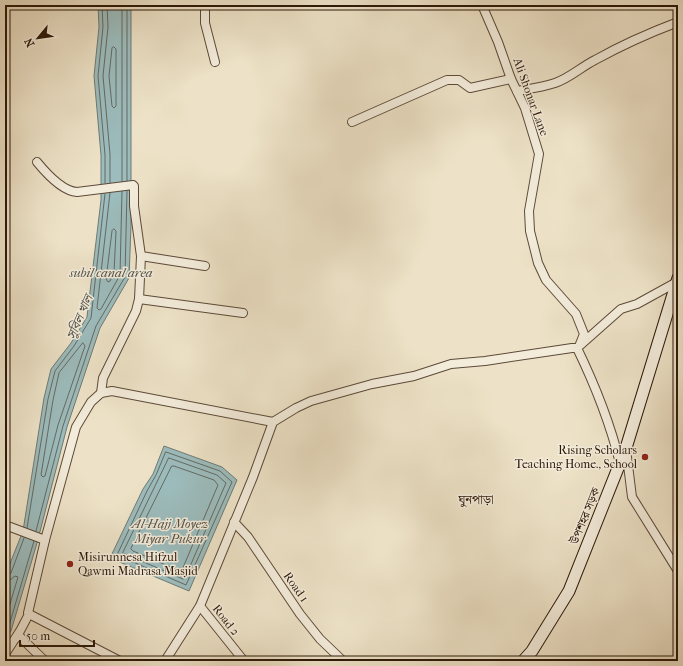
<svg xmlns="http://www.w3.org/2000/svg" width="683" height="666" font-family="'IM FELL French Canon','Noto Serif Bengali',serif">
<rect width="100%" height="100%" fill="#ede2c7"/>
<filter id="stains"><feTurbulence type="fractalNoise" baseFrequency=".005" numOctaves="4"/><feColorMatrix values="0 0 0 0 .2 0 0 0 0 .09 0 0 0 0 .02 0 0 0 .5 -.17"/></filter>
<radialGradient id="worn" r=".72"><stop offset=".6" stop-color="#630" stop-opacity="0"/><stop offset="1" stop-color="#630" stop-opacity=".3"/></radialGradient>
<g fill="#9cbcbd" stroke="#6f7a75">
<polygon points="98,5 131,5 131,226 129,278 100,328 67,427 37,543 11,631 5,639 5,576 23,531 44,398 51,369 71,343 87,317 101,200 101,155 94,76 99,27"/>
<polygon points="164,446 222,467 237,480 189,591 110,558 143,489 153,474"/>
</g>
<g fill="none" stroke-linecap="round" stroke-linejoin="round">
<g stroke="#646a63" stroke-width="1">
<polyline points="102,5 103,27 98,76 105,155 105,183"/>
<polyline points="107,5 108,27 103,76 110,154 110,183"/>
<polyline points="122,5 122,181"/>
<polyline points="127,5 127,181"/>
<polygon points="114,47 116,49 116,106 114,108 112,106 109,76 112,48"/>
<polyline points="110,193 97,308 99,310 101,309 120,275 122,191"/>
<polygon points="114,229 116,231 114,273 110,281 108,282 106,279 112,231"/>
<polygon points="83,343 85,346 58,425 45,476 43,477 41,475 53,400 59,373"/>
<polygon points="166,452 220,471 232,482 186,585 117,555 147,491 156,475"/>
<polygon points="169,458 217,475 226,483 185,578 183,579 123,553"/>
<polygon points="172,466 174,466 214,480 218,485 182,570 180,571 133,551 131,549"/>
<polyline points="27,528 48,399 55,371 74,346 91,318 105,194"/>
<polyline points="36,531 63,426 96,326 125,277 127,191"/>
<polyline points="5,575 8,575 11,573 24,538"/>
<polyline points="5,581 10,580 15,576 18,577 5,621"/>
<polyline points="5,633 8,629 34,541"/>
</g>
<g stroke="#5c4a38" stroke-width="10">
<g id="street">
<polyline points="205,5 205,23 215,62"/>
<polyline points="482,5 498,42 511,79 525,108 539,154 529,211 530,231 538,263 546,280 576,314 584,334 580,344"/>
<path d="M 517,91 C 529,89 543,87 555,83 C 570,78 581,67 595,60 C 622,45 649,33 678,22"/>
<polyline points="352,122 447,80 459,80 470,88 511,79"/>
<path d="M 37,162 C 46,173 62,191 77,192 L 133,185 L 134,186 L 134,206 L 141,256 L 139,299 L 136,311 L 103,378 L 101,393"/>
<polyline points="141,256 205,266"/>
<polyline points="139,299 243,313"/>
<path d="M 577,348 C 595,385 610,423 620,463"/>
<polyline points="626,449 632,497 678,571"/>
<polyline points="234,522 248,537 300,614 320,639 343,661"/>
<polyline points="5,525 45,540"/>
<polyline points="200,606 244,661"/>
<polyline points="29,614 120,661"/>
<polyline points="18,635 45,661"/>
<polyline points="5,654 20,631 29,614 28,613 45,540 76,427 91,402 101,393 112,391 273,422"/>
<polyline points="165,661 200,606 253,477 273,422 296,408 311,401 372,384 414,376 451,364 485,361 572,348 577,348 621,309 637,304 677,282"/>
</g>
</g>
<g stroke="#2c1809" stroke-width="13">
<polyline id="secondary" points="523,661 532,651 569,591 626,448 678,278"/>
</g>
<use href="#street" stroke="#f3ecdb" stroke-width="8"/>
<use href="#secondary" stroke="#f3ecdb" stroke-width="11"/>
</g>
<g fill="#8f2418" stroke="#f3ecdb" stroke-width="1.5">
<circle cx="645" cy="457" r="4"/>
<circle cx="70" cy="564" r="4"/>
</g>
<g text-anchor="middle" stroke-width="3" stroke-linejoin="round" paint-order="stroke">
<g font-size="12" fill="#2c1809" stroke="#f3ecdb">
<text transform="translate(531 97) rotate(70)" y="4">Ali Shonar Lane</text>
<text transform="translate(585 516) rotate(-68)" y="4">উপশহর সড়ক</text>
<text transform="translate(296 587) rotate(55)" y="4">Road 1</text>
<text transform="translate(226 620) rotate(52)" y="4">Road 2</text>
</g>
<g font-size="12" fill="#2c1809" stroke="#f3ecdb" text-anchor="end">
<text x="637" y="454">Rising Scholars<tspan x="637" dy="14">Teaching Home., School</tspan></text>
<text x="78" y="561" text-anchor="start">Misirunnesa Hifzul<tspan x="78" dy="14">Qawmi Madrasa Masjid</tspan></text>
</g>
<g font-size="13" font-style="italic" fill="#535148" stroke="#f3ecdb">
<text x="111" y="277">subil canal area</text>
<text transform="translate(79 317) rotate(-67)" y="5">সুবিল খাল</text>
<text x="170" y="528">Al-Hajj Moyez<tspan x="170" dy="15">Miyar Pukur</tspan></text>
</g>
<g font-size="13" fill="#2c1809" stroke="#f3ecdb">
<text x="476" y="504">ঘুনপাড়া</text>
</g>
</g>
<rect width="683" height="666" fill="none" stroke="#ede2c7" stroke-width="20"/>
<rect x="6" y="6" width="671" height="654" fill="none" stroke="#2c1809" stroke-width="2"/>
<rect x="10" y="10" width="663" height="646" fill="none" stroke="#2c1809"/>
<g transform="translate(38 38) rotate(241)" stroke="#f3ecdb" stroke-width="3" paint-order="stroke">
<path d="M0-3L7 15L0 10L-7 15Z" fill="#2c1809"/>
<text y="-6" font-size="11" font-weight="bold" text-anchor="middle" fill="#2c1809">N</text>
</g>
<path d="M20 640v6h74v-6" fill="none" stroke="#2c1809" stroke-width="2"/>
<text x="26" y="640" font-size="12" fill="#2c1809" stroke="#f3ecdb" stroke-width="3" paint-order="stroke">50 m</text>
<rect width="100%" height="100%" filter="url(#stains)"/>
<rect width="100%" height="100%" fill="url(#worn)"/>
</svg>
